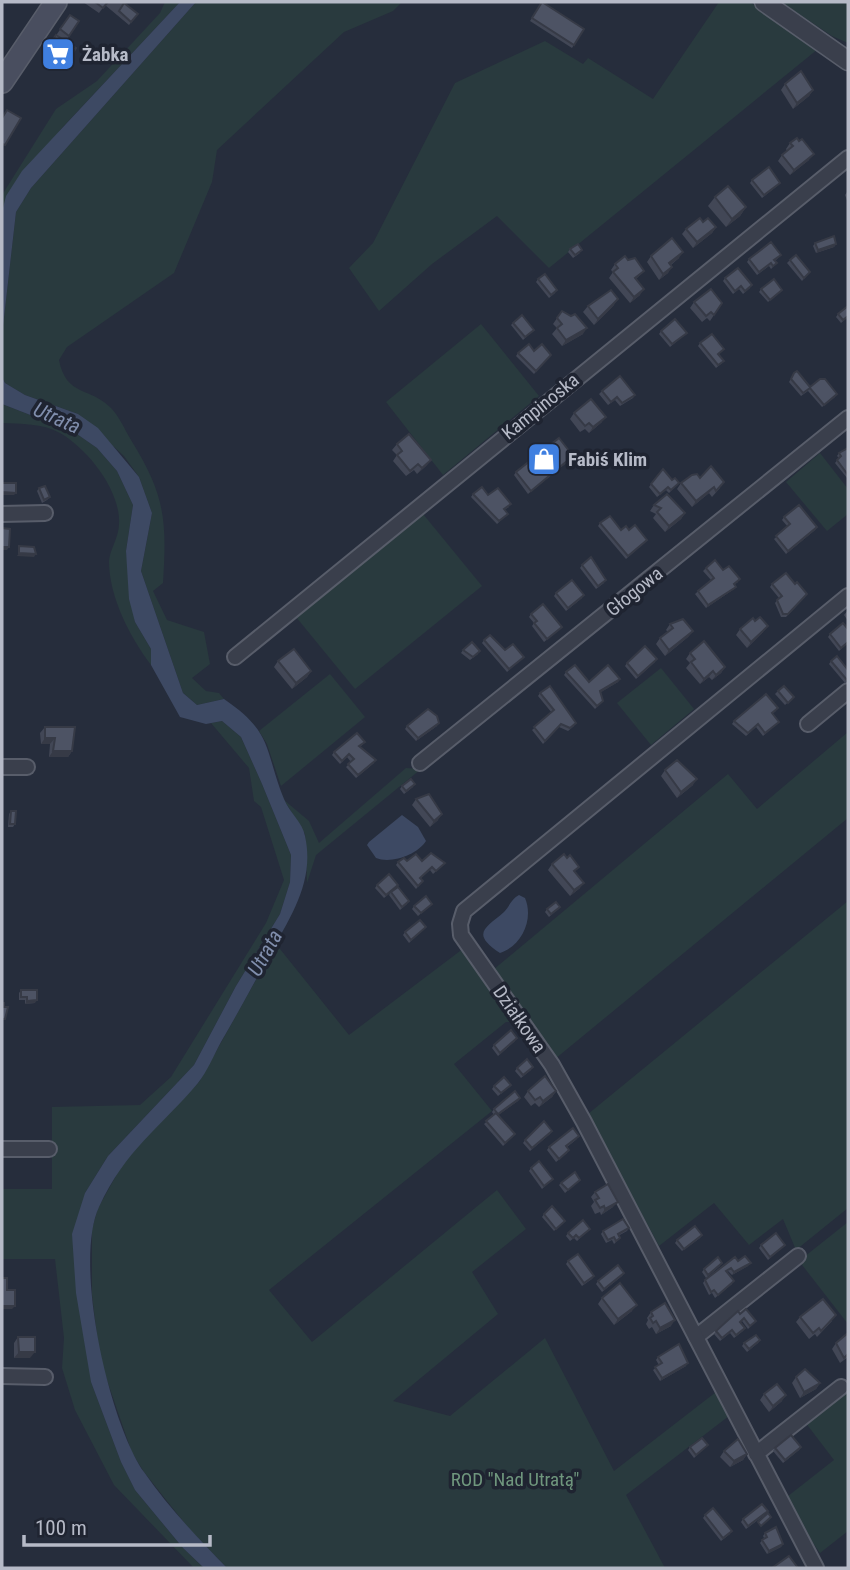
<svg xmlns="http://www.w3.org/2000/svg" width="850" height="1570" font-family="'Roboto Condensed',sans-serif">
<rect width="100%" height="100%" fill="#262d3c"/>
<g fill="#293a3e">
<polygon points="165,2 180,2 61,129 2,212 2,195 56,109 97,81 160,13"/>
<path d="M 196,2 L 402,2 L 393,11 L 344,32 L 217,150 L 212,182 L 174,273 L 67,347 L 59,360 C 66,397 91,387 111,408 C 119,416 125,430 131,440 C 165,495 167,519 163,583 L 153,591 L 167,620 L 204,632 L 210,664 L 192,678 L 206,691 L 219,693 L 224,699 L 197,705 L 183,693 L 141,571 L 152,513 L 139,477 L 124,456 L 78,414 L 25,395 L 5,383 L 2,377 L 2,335 L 16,212 L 31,188 Z"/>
<polygon points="719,2 750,2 818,49 549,268 497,216 432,264 379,311 349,268 373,243 455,83 545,41 583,64 588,58 653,99"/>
<polygon points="781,2 848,2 848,43 832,36"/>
<polygon points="481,324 539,396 443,475 386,402"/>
<path d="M 2,404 L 74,432 L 97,448 L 117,471 L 133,505 L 126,551 L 135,622 L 151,649 L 151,665 C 130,637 109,597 109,561 C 110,549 119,537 119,524 C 121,491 88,449 60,433 C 42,423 21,424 2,423 Z"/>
<polygon points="820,453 848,489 848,514 827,531 786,482"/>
<polygon points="423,514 482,586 355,689 296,617"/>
<polygon points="661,668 694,709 651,745 617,703"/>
<polygon points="330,674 365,717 281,786 267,744 259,731"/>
<polygon points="222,721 241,737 262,784 291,855 290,882 280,914 236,986 194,1065 108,1156 85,1193 91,1382 121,1462 135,1490 183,1548 204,1568 194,1568 114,1485 75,1410 62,1368 64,1338 55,1259 2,1259 2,1189 52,1189 52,1107 140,1105 171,1077 266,923 284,880 261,807 254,801 249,768 211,723"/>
<polygon points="848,732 848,818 555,1059 493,970 728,774 757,809"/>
<polygon points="406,768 421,769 316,855 307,883 305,834 284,800 309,821 319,843"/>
<polygon points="848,901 848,1208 796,1250 783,1219 749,1245 714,1203 659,1246 588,1114"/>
<polygon points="276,944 349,1035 464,948 515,1022 506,1022 454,1064 492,1111 269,1290 312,1342 497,1190 526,1229 472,1272 498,1314 393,1401 450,1416 545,1338 614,1471 716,1392 729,1416 626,1495 665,1568 227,1568 190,1530 144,1472 132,1453 100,1360 92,1295 92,1229 98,1208 122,1165 148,1133 199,1082"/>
<polygon points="848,1222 848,1324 799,1261"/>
<polygon points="848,1386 848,1531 820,1553 783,1500 834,1460 805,1422"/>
</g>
<g fill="#3d4963">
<polygon points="180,2 196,2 31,188 16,212 2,335 2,212 6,196 22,171"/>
<path d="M 2,377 L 5,383 L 25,395 L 78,414 L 98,428 L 139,477 L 152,513 L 141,571 L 183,693 L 197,705 L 224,699 C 274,733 264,750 284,799 C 289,812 303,823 305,836 C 315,881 291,916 270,954 C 254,983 238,1013 221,1042 C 214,1055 207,1072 198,1083 C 160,1128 125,1150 99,1207 C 73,1263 109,1422 144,1472 C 168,1507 198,1538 227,1568 L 204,1568 L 183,1548 L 135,1490 L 121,1462 L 91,1382 L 76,1293 L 72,1234 L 85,1193 L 108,1156 L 194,1065 L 236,986 L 280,914 L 290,882 L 291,855 L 262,784 L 241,737 L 222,721 L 206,724 L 180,717 L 151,665 L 151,649 L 135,622 L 129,599 L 126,551 L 133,505 L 117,471 L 97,448 L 74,432 L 2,404 Z"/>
<path d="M 402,815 L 418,827 L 426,841 C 417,855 391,864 376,858 L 367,845 L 369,842 Z"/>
<path d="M 519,895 L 525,898 C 534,919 522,946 500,953 C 470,933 486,928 504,912 C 510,906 511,899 519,895 Z"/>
</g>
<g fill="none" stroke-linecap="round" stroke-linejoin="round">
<g stroke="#585d6a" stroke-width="18">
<g id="minor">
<polyline points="2,514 45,513"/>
<polyline points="235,657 848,158"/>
<polyline points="808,724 848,691"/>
<polyline points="420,763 848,418"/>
<polyline points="2,767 27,767"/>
<polyline points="2,1149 49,1149"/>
<polyline points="696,1337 798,1256"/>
<polyline points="2,1376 45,1377"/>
<polyline points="756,1454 841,1387"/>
<polyline points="816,1568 584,1122 552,1065 461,935 460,924 464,911 848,596"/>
</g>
</g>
<g stroke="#585d6a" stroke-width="21">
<polyline id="tertiary" points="764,2 848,61"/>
</g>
<g stroke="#585d6a" stroke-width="24">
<polyline id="secondary" points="2,82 56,2"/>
</g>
<use href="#minor" stroke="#3a3f4c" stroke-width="14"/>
<use href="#tertiary" stroke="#3a3f4c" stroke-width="18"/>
<use href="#secondary" stroke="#494e5f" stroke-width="21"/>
</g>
<g fill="#424756">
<polygon points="83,2 125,2 123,5 138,14 129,25 105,5 99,13"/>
<polygon points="542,2 584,29 572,48 530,21"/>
<polygon points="70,15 79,21 66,41 76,48 62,70 42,56"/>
<polygon points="785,84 813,90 809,96 793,109 781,90"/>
<polygon points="790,143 809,160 790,175 778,161 782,155 787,151 786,149"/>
<polygon points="752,180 777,186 762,198 750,183"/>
<polygon points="847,192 848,192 848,203 845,195"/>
<polygon points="715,197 746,207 740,216 726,227 708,206"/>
<polygon points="703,222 716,227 712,233 693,248 682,234 686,229"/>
<polygon points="815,243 836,244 834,247 816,253 813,246"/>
<polygon points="570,249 580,253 573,258 568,252"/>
<polygon points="781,255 775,261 774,266 771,269 769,266 757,275 747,262 749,259"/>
<polygon points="651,256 679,258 671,265 668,273 659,280 647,262"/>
<polygon points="628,260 644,271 636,279 640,295 630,303 609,278 613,272 611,270 615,264"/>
<polygon points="790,260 810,272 802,281 787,263"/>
<polygon points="725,278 750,288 743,294 739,289 733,294 723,281"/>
<polygon points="538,279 555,293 549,298 536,282"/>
<polygon points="761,289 782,290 768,302 759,292"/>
<polygon points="694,302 722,303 710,321 707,318 702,322 690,308"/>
<polygon points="614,305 594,325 583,312 588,306"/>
<polygon points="562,311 583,334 562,346 552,334 557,328 553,324"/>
<polygon points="838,314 848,317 841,323 836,317"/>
<polygon points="513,323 534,330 523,340 511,325"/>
<polygon points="661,331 687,333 670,347 659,334"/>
<polygon points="700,343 724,349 719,354 724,361 721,364 716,368 698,346"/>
<polygon points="534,351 551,355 534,374 516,356 518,353"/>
<polygon points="794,373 810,387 835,397 822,407 808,391 801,396 789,382"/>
<polygon points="602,391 635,395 633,398 620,406 615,400 608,405 599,394"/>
<polygon points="574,413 602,422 589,433 585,429 580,432 570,419"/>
<polygon points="397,444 431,460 426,466 417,474 414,470 406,476 393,461 397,455 392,450"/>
<polygon points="848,448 848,477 847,478 835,463 839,458 837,456 839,453"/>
<polygon points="573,456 571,459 528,494 514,475 516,472"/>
<polygon points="663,469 672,480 679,483 669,493 666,490 657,497 649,487"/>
<polygon points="700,478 720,488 712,497 709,493 692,507 677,489 681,483"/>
<polygon points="39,488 50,497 47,500 42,503 37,491"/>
<polygon points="473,494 488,495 509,507 504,510 508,514 497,524 471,497"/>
<polygon points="654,505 685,513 681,519 665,532 653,518 656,514 650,511"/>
<polygon points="784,517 817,527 815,530 786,554 774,539 788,527 782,520"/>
<polygon points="600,523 621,530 647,540 626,559 598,526"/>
<polygon points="582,565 604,583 596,589 580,568"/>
<polygon points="706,568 723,570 738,582 735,584 736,587 734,589 706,608 695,594 711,580 703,571"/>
<polygon points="772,584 795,584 805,597 786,617 781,617 775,603 779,598 770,587"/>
<polygon points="556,593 582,598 566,611 554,596"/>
<polygon points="848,610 848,621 844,615"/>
<polygon points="531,614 562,627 544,642 532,626 534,623 529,617"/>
<polygon points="670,624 693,631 688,637 665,656 656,644 660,638 668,632 666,630"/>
<polygon points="740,629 763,632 747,648 736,635"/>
<polygon points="830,634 848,643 839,651 828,637"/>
<polygon points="484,640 505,650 524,657 507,672 482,643"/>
<polygon points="463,650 478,654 470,660 461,653"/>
<polygon points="690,653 725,667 721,673 712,680 709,677 700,684 686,668 690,663 686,659"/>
<polygon points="278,661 311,671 307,677 292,689 274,667"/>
<polygon points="831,661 848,680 845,683 829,664"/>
<polygon points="655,662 636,679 625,666 627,663"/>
<polygon points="566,672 589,682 620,679 618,682 601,692 603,701 595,709 564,675"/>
<polygon points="778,691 794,697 785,705 775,694"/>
<polygon points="540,693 574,726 568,731 559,727 543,744 532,730 552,713 538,696"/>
<polygon points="776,711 772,714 779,722 763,736 756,727 746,736 732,724 734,721"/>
<polygon points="407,726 437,726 416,741 405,729"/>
<polygon points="45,727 72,751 68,757 49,757 50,744 41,744 40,733"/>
<polygon points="365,742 360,747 374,763 356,778 346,767 351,762 347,757 340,764 332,755 334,752"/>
<polygon points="665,770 693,785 677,798 661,776"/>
<polygon points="402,786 413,787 404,794 400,789"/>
<polygon points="416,799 438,820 430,827 412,805"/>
<polygon points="11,811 15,824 13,827 8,827 9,814"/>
<polygon points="407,861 422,861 442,866 433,874 430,870 421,878 423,881 416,889 396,865 398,862"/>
<polygon points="552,864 575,872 580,888 570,896 548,870"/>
<polygon points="377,885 396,888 384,898 375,888"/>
<polygon points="391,892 407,904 400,910 389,895"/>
<polygon points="432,904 418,916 412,909 414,906"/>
<polygon points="560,907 549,917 545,912 547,909"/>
<polygon points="426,927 409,943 403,935 405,932"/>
<polygon points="21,990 35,1003 25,1004 25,1000 19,1000 19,993"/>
<polygon points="515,1041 498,1056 492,1048 494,1045"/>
<polygon points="517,1068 531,1070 521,1078 515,1071"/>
<polygon points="494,1086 508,1088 498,1096 492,1089"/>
<polygon points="528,1091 556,1091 552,1097 539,1107 535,1103 531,1106 524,1097"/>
<polygon points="520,1098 518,1101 498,1115 515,1134 503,1146 484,1124 494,1115 492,1112 494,1109"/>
<polygon points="552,1131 550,1134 530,1151 523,1143 525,1140"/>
<polygon points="577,1139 567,1147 567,1153 556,1162 547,1150 549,1147"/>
<polygon points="531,1168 553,1179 542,1189 529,1171"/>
<polygon points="580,1180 565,1193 559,1185 561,1183"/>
<polygon points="595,1192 613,1207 601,1215 600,1212 595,1214 591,1206 594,1202 591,1197"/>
<polygon points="544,1214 565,1221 554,1231 542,1217"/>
<polygon points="629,1228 627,1231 618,1236 620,1238 614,1244 612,1240 606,1243 601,1234 603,1231"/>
<polygon points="590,1229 577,1241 574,1238 570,1241 566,1236 568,1233"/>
<polygon points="702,1235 700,1238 682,1251 675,1243 677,1240"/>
<polygon points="761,1245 785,1245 768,1260 759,1248"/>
<polygon points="568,1261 594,1276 592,1279 582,1286 566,1264"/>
<polygon points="738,1261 748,1266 732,1275 728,1271 727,1272 732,1284 715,1298 712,1293 709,1295 703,1283 705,1280"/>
<polygon points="720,1266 706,1278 702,1272 704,1269"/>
<polygon points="624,1273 622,1276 602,1292 596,1284 598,1281"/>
<polygon points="602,1298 632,1311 614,1325 598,1304"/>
<polygon points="651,1312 671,1326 656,1334 652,1327 649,1329 646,1324 648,1320 647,1318"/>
<polygon points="740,1314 756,1321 748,1329 742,1321 740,1322 745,1328 743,1331 734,1338 730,1333 720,1341 714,1334 716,1331"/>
<polygon points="800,1317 832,1321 817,1337 815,1334 809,1339 796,1322"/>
<polygon points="18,1337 30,1358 14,1358 14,1343"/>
<polygon points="760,1340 758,1343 747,1352 742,1346 744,1343"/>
<polygon points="836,1343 848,1357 840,1363 832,1349"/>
<polygon points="658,1357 686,1366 660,1381 653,1370 659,1365 656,1360"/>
<polygon points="796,1377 820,1383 816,1389 800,1398 792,1383"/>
<polygon points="764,1394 782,1401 769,1412 760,1400"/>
<polygon points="708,1445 694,1458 688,1450 690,1447"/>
<polygon points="801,1447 799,1450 783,1463 773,1451 775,1448"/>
<polygon points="724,1451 747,1454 743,1460 730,1467 720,1457"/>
<polygon points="766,1514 746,1529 741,1522 743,1519"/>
<polygon points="705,1515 730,1534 721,1541 703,1518"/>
<polygon points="765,1533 783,1544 781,1547 767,1554 760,1543 764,1538 763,1536"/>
</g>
<g fill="#363a46">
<polygon points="813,90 809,96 793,109 797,103"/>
<polygon points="814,154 809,160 790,175 794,170"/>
<polygon points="746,207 740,216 726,227 732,219"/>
<polygon points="716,227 712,233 693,248 697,242"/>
<polygon points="836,244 834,247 816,253 818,250"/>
<polygon points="683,252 679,258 665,269 669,263"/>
<polygon points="672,267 668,273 659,280 663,274"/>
<polygon points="644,289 640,295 630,303 634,297"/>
<polygon points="618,299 614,305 594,325 598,319"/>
<polygon points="587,328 583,334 562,346 566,340"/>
<polygon points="606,417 602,422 589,433 593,427"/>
<polygon points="573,456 571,459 528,494 531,491"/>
<polygon points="431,460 426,466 417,474 422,468"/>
<polygon points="714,487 709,493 692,507 696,501"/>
<polygon points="2,492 16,493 14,495 2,495"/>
<polygon points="685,513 681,519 665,532 669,526"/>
<polygon points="817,527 815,530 786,554 788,551"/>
<polygon points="2,547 9,547 7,550 2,550"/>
<polygon points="19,553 36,554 34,557 17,556"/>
<polygon points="736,587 734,589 706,608 708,605"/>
<polygon points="768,626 763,632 747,648 751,642"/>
<polygon points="693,631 688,637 665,656 669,650"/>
<polygon points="725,667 721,673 712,680 716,675"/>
<polygon points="311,671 307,677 292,689 296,683"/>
<polygon points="713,671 709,677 700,684 704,679"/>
<polygon points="620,679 618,682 598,694 600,691"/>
<polygon points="439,723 437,726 416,741 418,738"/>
<polygon points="45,738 55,738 50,744 41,744"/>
<polygon points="53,751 72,751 68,757 49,757"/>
<polygon points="697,779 693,785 677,798 681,792"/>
<polygon points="442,814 438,820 430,827 434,821"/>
<polygon points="584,883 580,888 570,896 574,890"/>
<polygon points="37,1000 35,1003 25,1004 27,1001"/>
<polygon points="556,1091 552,1097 539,1107 543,1101"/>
<polygon points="520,1098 518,1101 496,1117 498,1114"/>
<polygon points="618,1202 613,1207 601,1215 605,1209"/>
<polygon points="751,1263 748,1266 732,1275 734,1272"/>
<polygon points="637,1305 632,1311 614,1325 618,1319"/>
<polygon points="2,1306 15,1306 12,1309 2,1309"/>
<polygon points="675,1320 671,1326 656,1334 660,1328"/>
<polygon points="19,1352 35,1352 30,1358 14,1358"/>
<polygon points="688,1363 686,1366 660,1381 662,1378"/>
<polygon points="820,1383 816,1389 800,1398 804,1392"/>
<polygon points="786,1395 782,1401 769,1412 773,1406"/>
<polygon points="747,1454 743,1460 730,1467 734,1461"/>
<polygon points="783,1544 781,1547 767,1554 769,1551"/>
</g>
<g fill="#4d5364" stroke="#363a46" stroke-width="2">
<polygon points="95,2 108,2 103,8"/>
<polygon points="542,2 584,29 574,45 532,18"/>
<polygon points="124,3 138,14 131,22 119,11"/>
<polygon points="70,15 79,21 69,36 60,29"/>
<polygon points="56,35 76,48 64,67 44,53"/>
<polygon points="801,71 813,90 797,103 785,84"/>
<polygon points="7,110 21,118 5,145 2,144 2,118"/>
<polygon points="797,138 799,141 802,139 814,154 794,170 782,155 793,146 790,143"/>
<polygon points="769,167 780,183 764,195 752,180"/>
<polygon points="728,186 746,207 732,219 715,197"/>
<polygon points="700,218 703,222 708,218 716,227 697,242 686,229"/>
<polygon points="834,236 836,244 818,250 815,243"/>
<polygon points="672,238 683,252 669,263 672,267 663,274 651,256"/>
<polygon points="771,242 781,255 774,260 777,263 773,266 771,263 759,272 749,259"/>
<polygon points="578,244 582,250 575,255 570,249"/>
<polygon points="796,255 810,272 804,278 790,260"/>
<polygon points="625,256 628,260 635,258 644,271 635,278 644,289 634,297 613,272 618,268 615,264"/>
<polygon points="738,268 752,285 745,291 741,286 735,291 725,278"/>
<polygon points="545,274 557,290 551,295 538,279"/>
<polygon points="774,279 782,290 770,300 761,289"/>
<polygon points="711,289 722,303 714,315 711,312 706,316 694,302"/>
<polygon points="611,290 618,299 598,319 588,306"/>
<polygon points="848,306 848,316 843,320 838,314"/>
<polygon points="562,311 571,316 575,314 587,328 566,340 557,328 562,324 557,318"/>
<polygon points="522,315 534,330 525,337 513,323"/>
<polygon points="675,319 687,333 672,344 661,331"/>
<polygon points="712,334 724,349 718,354 724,361 718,365 700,343"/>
<polygon points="529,344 534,351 542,344 551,355 536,371 518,353"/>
<polygon points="797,371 810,387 820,379 825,379 837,394 824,405 810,388 803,393 791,379 794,373"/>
<polygon points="620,376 635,395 622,403 617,397 611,402 602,391"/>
<polygon points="591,399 606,417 593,427 589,423 585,426 574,413"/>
<polygon points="409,434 431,460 422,468 418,464 410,471 397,455 402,451 397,444"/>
<polygon points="559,438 573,456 531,491 516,472"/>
<polygon points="848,448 848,475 837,460 841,456 839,453"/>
<polygon points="711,466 724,482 716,491 714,487 696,501 681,483 692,475 697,474 700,478"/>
<polygon points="663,469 672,480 675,478 679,483 671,490 668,487 660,494 651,484"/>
<polygon points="2,483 16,483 16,493 2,492"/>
<polygon points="45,486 50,497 44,500 39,488"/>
<polygon points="482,487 488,495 498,488 511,504 504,509 508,514 499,521 473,494"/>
<polygon points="667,494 685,513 669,526 657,512 661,508 654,505"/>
<polygon points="799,505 817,527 788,551 776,536 790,524 784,517"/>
<polygon points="610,516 621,530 626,526 629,530 635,525 647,540 628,556 600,523"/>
<polygon points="2,528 10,529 9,547 2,547"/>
<polygon points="19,546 34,547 36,554 19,553"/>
<polygon points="591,557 606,580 598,586 582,565"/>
<polygon points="715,560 723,570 729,566 740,579 734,584 736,587 708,605 698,591 714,578 706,568"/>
<polygon points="786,573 795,584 797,582 807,594 788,614 783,614 777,600 782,596 772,584"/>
<polygon points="572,580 584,595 568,608 556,593"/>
<polygon points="543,604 562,627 547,639 534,623 537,621 531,614"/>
<polygon points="760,617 768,626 751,642 740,629 753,618 755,621"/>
<polygon points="683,619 693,631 669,650 660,638 673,628 670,624"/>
<polygon points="843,623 848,629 848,642 841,648 830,634"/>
<polygon points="490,635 505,650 513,644 524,657 509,669 484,640"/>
<polygon points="704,641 725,667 716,675 713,671 704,679 691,662 695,659 690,653"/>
<polygon points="472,642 480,651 473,657 463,650"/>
<polygon points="645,646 657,659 638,676 627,663"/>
<polygon points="294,649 311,671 296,683 278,661"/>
<polygon points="837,656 848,670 848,679 847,680 831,661"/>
<polygon points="575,665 589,682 608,665 620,679 600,691 603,701 597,706 566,672"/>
<polygon points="550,686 576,723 570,728 561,724 545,741 534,727 554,710 540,693"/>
<polygon points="784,686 794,697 788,703 778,691"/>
<polygon points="766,694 778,708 772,713 779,722 765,733 758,724 748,733 734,721"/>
<polygon points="428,709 437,716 439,723 418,738 407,726"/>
<polygon points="45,727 75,727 72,751 53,751 55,738 45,738"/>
<polygon points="357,733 365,742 359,746 376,760 358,775 348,764 354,759 349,754 342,761 334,752"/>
<polygon points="677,760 697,779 681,792 665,770"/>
<polygon points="411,779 415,784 406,791 402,786"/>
<polygon points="429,794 442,814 434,821 416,799"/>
<polygon points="11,811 16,811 15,824 10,824"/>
<polygon points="431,853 445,863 436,871 432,867 420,878 423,881 418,886 398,862 404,858 407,861 416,854 422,861"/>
<polygon points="564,854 567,858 570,855 579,867 574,871 584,883 574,890 552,864"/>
<polygon points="389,874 398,885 386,895 377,885"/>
<polygon points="398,887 409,901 402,907 391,892"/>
<polygon points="426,896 432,904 421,913 414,906"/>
<polygon points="556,902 560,907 551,914 547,909"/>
<polygon points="420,920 426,927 411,940 405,932"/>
<polygon points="21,990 37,990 37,1000 27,1001 27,997 21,997"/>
<polygon points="2,1003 4,1003 4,1007 8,1007 5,1019 2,1019"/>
<polygon points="511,1030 517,1038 500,1053 494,1045"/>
<polygon points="527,1059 533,1067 523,1075 517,1068"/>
<polygon points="545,1076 556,1091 543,1101 540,1097 535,1100 528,1091"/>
<polygon points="504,1077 511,1085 501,1093 494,1086"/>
<polygon points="515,1091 520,1098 498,1114 494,1109"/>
<polygon points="496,1113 515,1134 505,1143 486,1121"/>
<polygon points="544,1121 552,1131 532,1148 525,1140"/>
<polygon points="573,1128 579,1136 566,1146 569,1150 559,1159 549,1147"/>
<polygon points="539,1161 553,1179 544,1186 531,1168"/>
<polygon points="575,1172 580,1180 568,1190 561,1183"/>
<polygon points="608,1184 618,1202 605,1209 604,1206 600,1208 595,1200 599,1198 595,1192"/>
<polygon points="552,1206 565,1221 556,1229 544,1214"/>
<polygon points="623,1219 629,1228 618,1234 620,1238 616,1241 614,1237 608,1240 603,1231"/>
<polygon points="583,1220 590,1229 579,1238 576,1235 573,1238 568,1233"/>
<polygon points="695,1226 702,1235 684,1249 677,1240"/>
<polygon points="776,1233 785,1245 770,1257 761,1245"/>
<polygon points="578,1254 594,1276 584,1283 568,1261"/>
<polygon points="745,1256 751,1263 734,1272 731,1268 726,1271 734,1281 718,1295 714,1290 711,1292 705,1280 735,1257 738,1261"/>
<polygon points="718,1257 722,1263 708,1275 704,1269"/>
<polygon points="618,1265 624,1273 604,1289 598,1281"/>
<polygon points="2,1278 7,1278 7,1290 15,1290 15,1306 2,1306"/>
<polygon points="620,1283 637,1305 618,1319 602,1298"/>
<polygon points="823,1299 836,1315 821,1331 819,1328 813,1333 800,1317"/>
<polygon points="665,1303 675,1320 660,1328 656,1321 653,1323 650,1318 653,1316 651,1312"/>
<polygon points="746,1309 756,1321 750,1326 744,1318 740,1322 745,1328 736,1335 732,1330 722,1338 716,1331 738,1311 740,1314"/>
<polygon points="848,1333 848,1354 844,1358 836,1343"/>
<polygon points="756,1335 760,1340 749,1349 744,1343"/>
<polygon points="18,1337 35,1337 35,1352 19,1352"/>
<polygon points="679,1344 688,1363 662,1378 655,1367 662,1363 658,1357"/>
<polygon points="805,1369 820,1383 804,1392 796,1377"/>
<polygon points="777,1384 786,1395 773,1406 764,1394"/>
<polygon points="791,1435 801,1447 785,1460 775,1448"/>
<polygon points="702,1438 708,1445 696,1455 690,1447"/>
<polygon points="738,1439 747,1454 734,1461 724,1451"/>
<polygon points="762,1504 768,1511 748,1526 743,1519"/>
<polygon points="713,1508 732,1531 723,1538 705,1515"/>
<polygon points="768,1513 771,1517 761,1526 758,1522"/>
<polygon points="776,1527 783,1544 769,1551 762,1540 767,1537 765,1533"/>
<polygon points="789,1556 798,1568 772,1568"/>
</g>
<defs>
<g id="supermarket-square" transform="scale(1.75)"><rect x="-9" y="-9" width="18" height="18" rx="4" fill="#3f7fe0" stroke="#1f2431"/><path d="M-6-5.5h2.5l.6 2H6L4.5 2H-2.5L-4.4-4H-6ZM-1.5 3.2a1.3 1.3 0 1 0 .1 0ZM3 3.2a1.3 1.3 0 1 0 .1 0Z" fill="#fff"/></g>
<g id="shop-square" transform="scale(1.75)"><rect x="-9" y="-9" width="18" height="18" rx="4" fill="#3f7fe0" stroke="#1f2431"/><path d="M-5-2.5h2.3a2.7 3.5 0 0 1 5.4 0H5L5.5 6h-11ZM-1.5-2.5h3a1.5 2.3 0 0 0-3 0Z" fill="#fff"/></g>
</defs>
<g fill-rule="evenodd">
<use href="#supermarket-square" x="58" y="54"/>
<use href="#shop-square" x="544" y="459"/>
</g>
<g text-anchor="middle" stroke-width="7" stroke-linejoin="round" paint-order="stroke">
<g font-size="19" font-weight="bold" fill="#b6bac7" stroke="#1f2431" text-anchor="start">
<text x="82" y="61">Żabka</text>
<text x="568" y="466">Fabiś Klim</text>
</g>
<g font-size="19" fill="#b6bac7" stroke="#1f2431">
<text transform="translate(540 406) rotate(-39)" y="7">Kampinoska</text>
<text transform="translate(634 591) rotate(-39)" y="7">Głogowa</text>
<text transform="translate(520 1019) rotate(55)" y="7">Działkowa</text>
</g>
<g font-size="19" fill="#6f967d" stroke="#1f2431">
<text x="515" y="1486">ROD "Nad Utratą"</text>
</g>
<g font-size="21" font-style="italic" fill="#808eac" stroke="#1f2431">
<text transform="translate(57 418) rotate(24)" y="7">Utrata</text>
<text transform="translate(265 953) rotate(-61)" y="7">Utrata</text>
</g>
</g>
<rect width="850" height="1570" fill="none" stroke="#b6bac7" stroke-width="7"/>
<path d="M24 1535v10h186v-10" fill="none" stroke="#b6bac7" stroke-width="3.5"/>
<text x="35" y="1535" font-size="21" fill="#b6bac7" stroke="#1f2431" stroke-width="5" paint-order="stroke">100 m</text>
</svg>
